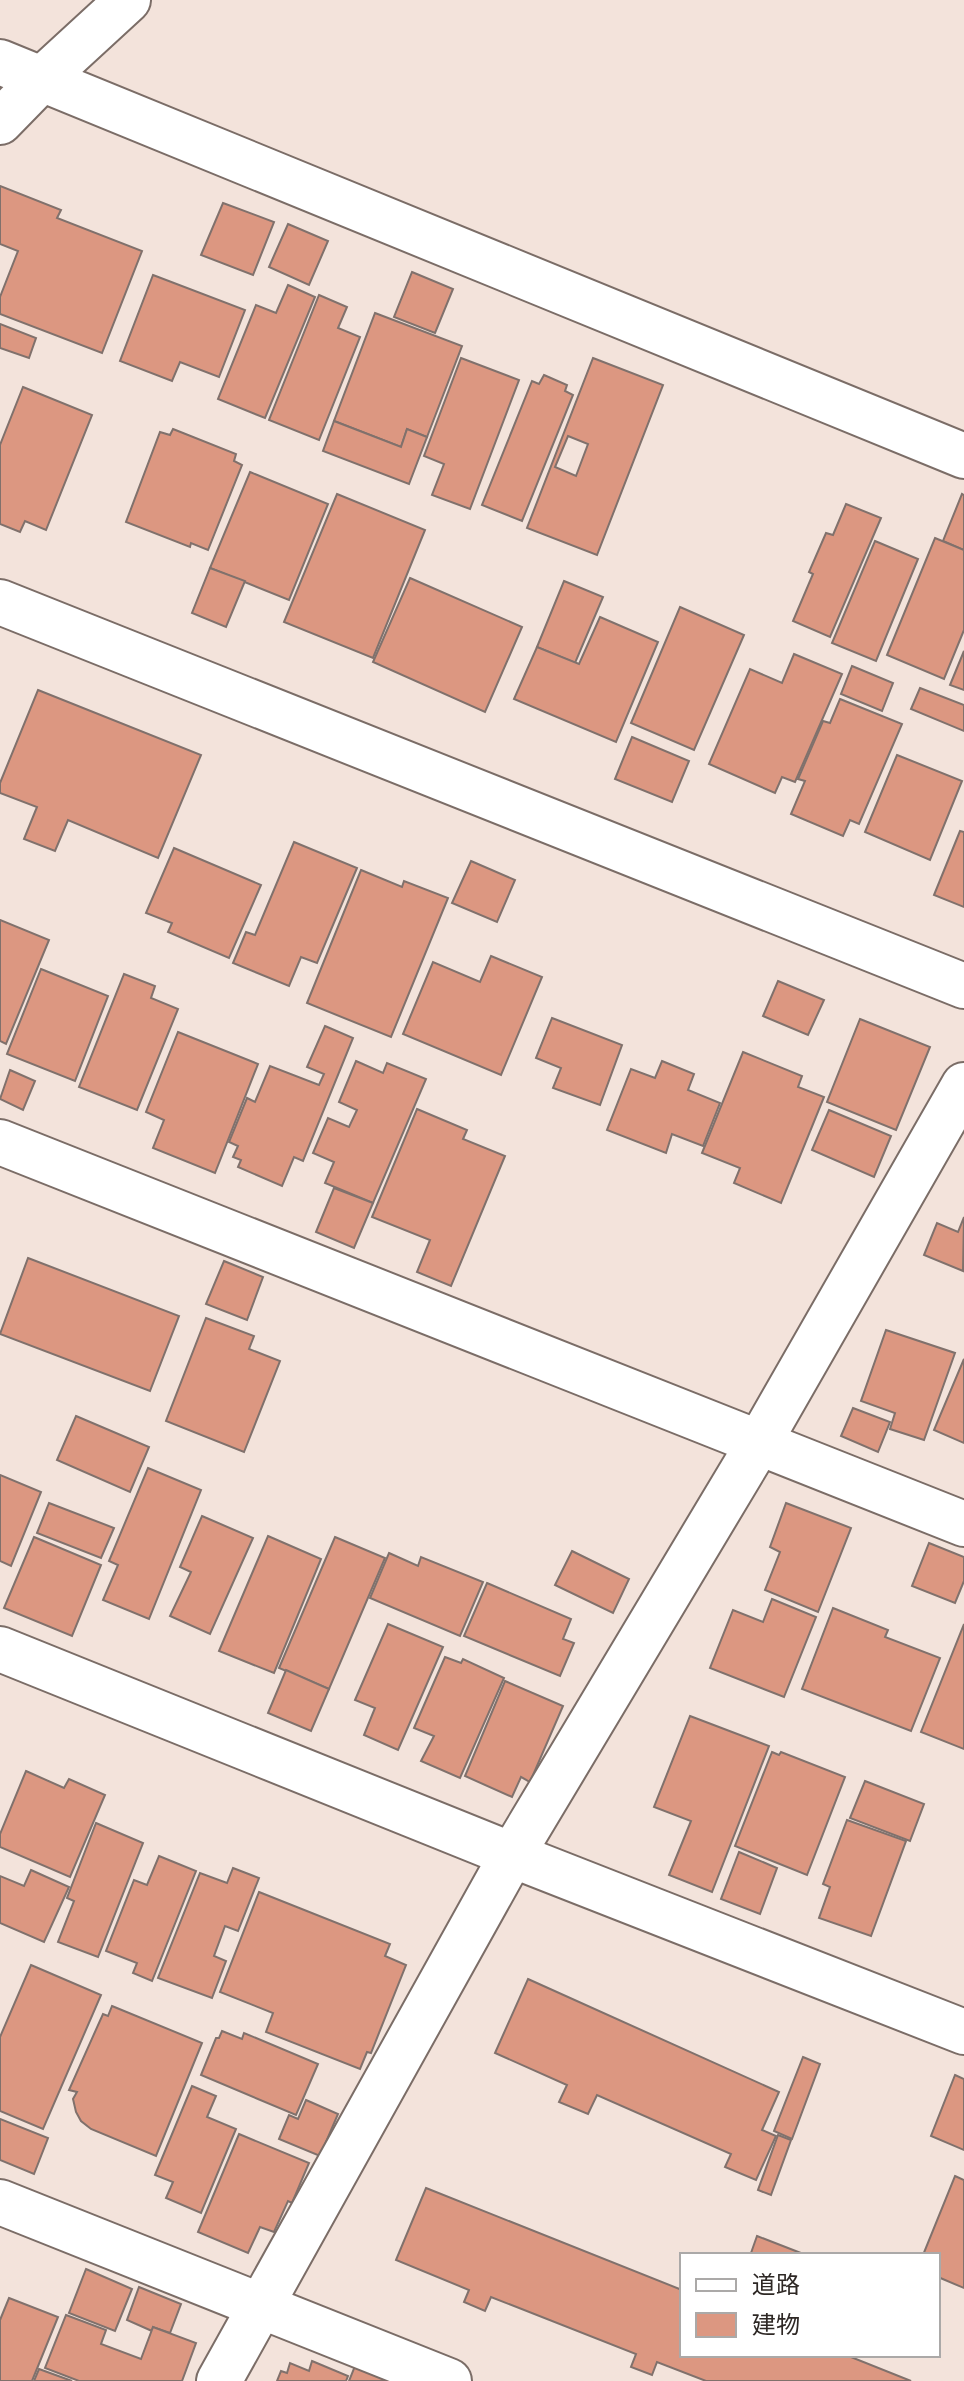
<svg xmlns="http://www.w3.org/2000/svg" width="964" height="2381" font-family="Georgia,'Noto Sans JP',serif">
<rect width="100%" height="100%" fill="#f3e3db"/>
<g fill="#dc9781" stroke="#80716c" stroke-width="2" fill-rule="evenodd">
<polygon points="0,186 61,210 57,218 142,251 102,353 0,314 0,297 18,251 0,244"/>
<polygon points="223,203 274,222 253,275 201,255"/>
<polygon points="288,224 328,241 309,285 269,267"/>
<polygon points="412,272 453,289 435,333 394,317"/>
<polygon points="153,275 245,310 219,377 180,362 172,381 120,361"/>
<polygon points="288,285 315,297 265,418 218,399 256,305 276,313"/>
<polygon points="319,295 347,307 338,328 360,337 319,440 269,420"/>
<polygon points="375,313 462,346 427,437 407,429 401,447 334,421"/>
<polygon points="0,324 36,338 29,358 0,348"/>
<polygon points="461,358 519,380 470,509 432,495 444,464 424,456"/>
<path d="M 593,358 L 663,385 L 597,555 L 527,528 ZM 568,436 L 588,444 L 576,476 L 555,467 Z"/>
<polygon points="544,375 567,385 565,391 573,395 522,521 482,505 532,381 539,384"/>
<polygon points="23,387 92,415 46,530 25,521 20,532 0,524 0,445"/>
<polygon points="334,421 401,447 407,429 427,437 409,484 323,451"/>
<polygon points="173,429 236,454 234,461 242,465 208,550 191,543 190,547 126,522 160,432 170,435"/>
<polygon points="250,472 328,504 289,600 210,568"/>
<polygon points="337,494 425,530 373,658 284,622"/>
<polygon points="962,494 964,495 964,550 943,541"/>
<polygon points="846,504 881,518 830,637 793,621 813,574 809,572 826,533 833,535"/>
<polygon points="935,538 964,550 964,630 944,679 887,655"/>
<polygon points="875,541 918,559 876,661 832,643"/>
<polygon points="210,568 245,581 226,627 192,613"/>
<polygon points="410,578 522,627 485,712 373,662"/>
<polygon points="564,581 603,597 575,663 537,647"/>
<polygon points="680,607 744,635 694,750 631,723"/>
<polygon points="600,617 658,642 616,742 514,699 537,647 579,664"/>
<polygon points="964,651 964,690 950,685"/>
<polygon points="794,654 842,674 795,782 782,777 775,793 709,764 750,669 782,683"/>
<polygon points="852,666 893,683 882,711 841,694"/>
<polygon points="920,688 964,705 964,731 911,709"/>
<polygon points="38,690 201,755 158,858 68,820 55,851 24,839 37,807 0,793 0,783"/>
<polygon points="840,699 902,724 859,824 850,820 843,836 791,814 805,781 798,779 823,721 830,723"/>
<polygon points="632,737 689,761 672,802 615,779"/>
<polygon points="897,755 962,781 930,860 865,832"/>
<polygon points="960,831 964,832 964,907 934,895"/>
<polygon points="294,842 357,868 317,963 301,957 289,986 233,963 246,932 255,935"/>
<polygon points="174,848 261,885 229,958 168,932 172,923 146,913"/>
<polygon points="471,861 515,880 497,922 452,903"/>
<polygon points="361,870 402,887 404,881 448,898 391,1037 307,1003"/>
<polygon points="0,920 49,940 6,1044 0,1041"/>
<polygon points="491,956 542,977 501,1075 403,1034 433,962 480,982"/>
<polygon points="41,969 108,996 75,1081 7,1054"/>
<polygon points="124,974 155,986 151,998 178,1009 137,1110 79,1087"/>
<polygon points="778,981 824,1000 808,1035 763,1016"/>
<polygon points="552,1018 622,1045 600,1105 553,1088 561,1068 536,1058"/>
<polygon points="860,1019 930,1047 896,1130 827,1102"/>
<polygon points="325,1026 353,1038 303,1161 294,1157 282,1186 238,1167 241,1160 233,1157 238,1146 229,1142 247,1098 255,1102 270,1066 319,1085 324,1074 307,1067"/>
<polygon points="178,1032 258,1064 215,1173 153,1148 164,1120 146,1112"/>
<polygon points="743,1052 802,1076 798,1087 824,1097 781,1203 734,1183 740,1168 702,1153"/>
<polygon points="356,1061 383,1073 387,1063 426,1079 373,1203 325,1183 334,1162 313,1153 328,1118 349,1127 357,1110 339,1102"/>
<polygon points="662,1061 694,1074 688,1090 720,1103 703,1146 672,1134 666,1153 607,1130 631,1069 655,1078"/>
<polygon points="10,1070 35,1081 23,1110 0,1099"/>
<polygon points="417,1109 467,1130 463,1139 505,1156 451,1286 417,1272 430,1240 372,1217"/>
<polygon points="829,1110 891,1136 874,1177 812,1150"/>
<polygon points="334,1188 373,1203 354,1248 316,1232"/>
<polygon points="964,1217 963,1271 924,1255 937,1223 958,1232"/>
<polygon points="28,1258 179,1316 150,1391 0,1334"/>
<polygon points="224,1261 263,1277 247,1320 206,1304"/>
<polygon points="206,1318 254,1336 249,1349 280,1361 244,1452 166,1421"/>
<polygon points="886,1330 955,1353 924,1440 890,1429 895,1413 861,1401"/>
<polygon points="964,1359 964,1443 934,1430"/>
<polygon points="853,1408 890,1422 878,1452 841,1436"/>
<polygon points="76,1416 149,1447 130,1492 57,1460"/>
<polygon points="148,1468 201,1490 149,1619 103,1600 118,1565 109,1561"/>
<polygon points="0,1475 41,1492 11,1566 0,1561"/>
<polygon points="49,1503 114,1528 101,1558 37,1533"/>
<polygon points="786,1503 851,1528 818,1612 765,1590 780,1552 770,1547"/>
<polygon points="202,1516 253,1538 210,1634 170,1616 191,1572 180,1567"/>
<polygon points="268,1536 321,1559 274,1673 219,1651"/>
<polygon points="34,1537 101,1565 72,1636 4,1608"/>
<polygon points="335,1537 385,1558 329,1689 279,1668"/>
<polygon points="929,1543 964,1557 964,1581 955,1603 912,1586"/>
<polygon points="572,1551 629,1579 613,1613 555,1585"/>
<polygon points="389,1553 418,1566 421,1557 483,1582 460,1636 370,1598"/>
<polygon points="487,1583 571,1619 563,1639 574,1643 560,1676 464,1636"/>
<polygon points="772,1599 816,1617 784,1697 710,1668 733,1610 763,1622"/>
<polygon points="833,1608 888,1630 885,1637 940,1658 911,1731 802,1689"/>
<polygon points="388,1624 443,1647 398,1750 364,1735 375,1708 355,1700"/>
<polygon points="964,1624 964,1749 921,1732"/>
<polygon points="445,1657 461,1663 463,1659 504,1678 460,1778 421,1761 434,1736 414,1728"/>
<polygon points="286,1670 329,1689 311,1731 268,1713"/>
<polygon points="505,1681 563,1706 530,1782 521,1777 512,1797 465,1776"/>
<polygon points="690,1716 769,1746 712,1892 669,1875 691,1821 654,1807"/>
<polygon points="772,1752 779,1755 781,1752 845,1777 807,1875 735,1846"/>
<polygon points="26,1771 64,1788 69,1779 105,1795 70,1877 0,1847 0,1834"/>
<polygon points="865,1781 924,1804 910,1841 850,1818"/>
<polygon points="847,1820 906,1841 871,1936 819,1918 830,1887 823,1884"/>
<polygon points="96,1823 143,1843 98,1957 58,1942 74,1901 67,1898"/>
<polygon points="739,1852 777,1868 760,1914 721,1899"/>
<polygon points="159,1856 196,1871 152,1981 133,1973 137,1963 106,1951 134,1880 147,1885"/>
<polygon points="233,1868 259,1878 238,1931 225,1926 214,1956 226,1961 212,1998 158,1978 200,1873 227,1883"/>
<polygon points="31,1870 69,1887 44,1942 0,1923 0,1876 24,1886"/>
<polygon points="259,1892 390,1944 385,1956 406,1965 371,2053 367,2052 360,2069 266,2032 273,2013 220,1992"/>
<polygon points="31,1965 101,1995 43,2129 0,2111 0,2037"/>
<polygon points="528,1979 779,2092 762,2130 776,2136 756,2180 725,2167 731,2154 597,2095 588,2114 559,2102 567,2085 495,2053"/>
<polygon points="112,2006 202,2043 156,2156 91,2129 81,2121 76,2112 73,2099 77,2092 69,2090 103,2014 108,2016"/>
<polygon points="222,2031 242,2039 244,2033 318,2064 296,2115 201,2075 216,2038 219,2038"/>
<polygon points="803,2057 820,2064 792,2139 774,2131"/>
<polygon points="955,2075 964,2079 964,2150 931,2136"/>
<polygon points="192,2086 216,2096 207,2117 236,2129 201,2213 166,2198 173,2182 155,2175"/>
<polygon points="306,2100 338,2114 320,2156 279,2139 289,2115 298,2119"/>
<polygon points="0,2119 48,2138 34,2174 0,2160"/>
<polygon points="239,2134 309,2163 292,2203 288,2201 274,2232 260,2227 248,2253 198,2232"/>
<polygon points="778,2135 791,2140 771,2195 758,2190"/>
<polygon points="955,2176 964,2180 964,2288 938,2277 938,2255 923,2255"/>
<polygon points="426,2188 682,2290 682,2355 846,2355 911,2381 706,2381 657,2362 652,2375 631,2367 636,2354 491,2297 485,2311 464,2302 469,2290 396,2260"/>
<polygon points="757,2236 806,2255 751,2253"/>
<polygon points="86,2269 132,2289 115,2331 69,2313"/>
<polygon points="139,2287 181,2304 170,2333 153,2327 152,2331 127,2320"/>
<polygon points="9,2298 58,2317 32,2381 0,2381 0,2320"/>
<polygon points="66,2315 106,2330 101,2344 141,2359 153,2327 196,2343 182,2381 79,2381 45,2368"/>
<polygon points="312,2361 348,2376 346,2381 277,2381 281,2371 287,2373 290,2363 309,2371"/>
<polygon points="355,2366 393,2381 349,2381"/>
<polygon points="39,2369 72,2381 34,2381"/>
</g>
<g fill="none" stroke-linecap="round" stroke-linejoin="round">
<g stroke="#7b6d67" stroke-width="48">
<g id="minor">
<polyline points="0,62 964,456"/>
<polyline points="0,122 41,80 128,0"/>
<polyline points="0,602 964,986"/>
<polyline points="0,1142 964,1524"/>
<polyline points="0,1649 512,1855 964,2032"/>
<polyline points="0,2202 449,2381"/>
<polyline points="219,2381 512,1855 760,1441 964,1085"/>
</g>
</g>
<use href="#minor" stroke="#fff" stroke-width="44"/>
</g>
<rect x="680" y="2253" width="260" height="104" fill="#ffffff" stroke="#aba9a8" stroke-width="2"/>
<rect x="696" y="2279" width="40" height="12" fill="#ffffff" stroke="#aba9a8" stroke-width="2"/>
<text x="752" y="2293" font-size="24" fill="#2e2825">道路</text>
<rect x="696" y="2313" width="40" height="24" fill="#dc9781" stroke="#aba9a8" stroke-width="2"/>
<text x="752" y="2333" font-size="24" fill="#2e2825">建物</text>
</svg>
